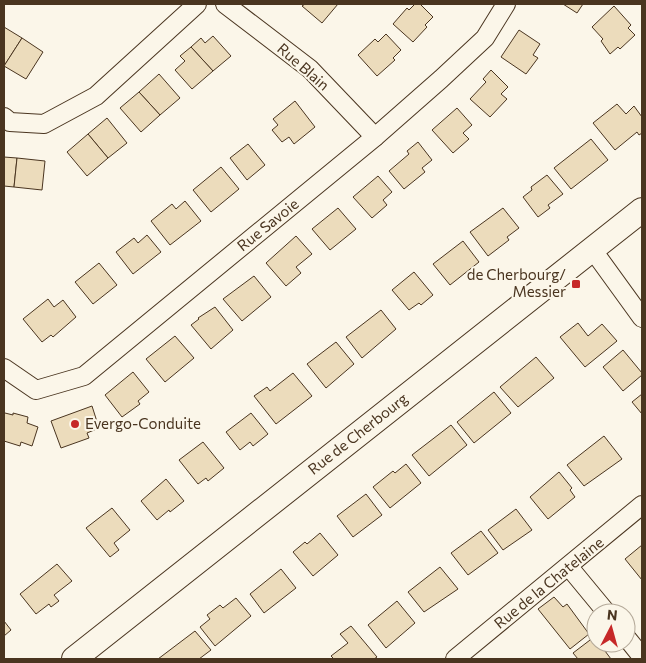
<svg xmlns="http://www.w3.org/2000/svg" width="646" height="663" font-family="Commissioner,sans-serif">
<rect width="100%" height="100%" fill="#fbf6e9"/>
<g fill="#ecdcbc" stroke="#4a3520">
<polygon points="305,4 338,4 322,23 302,6"/>
<polygon points="415,4 420,4 433,17 425,25 427,27 413,42 393,24 407,8 409,10"/>
<polygon points="563,4 583,4 577,13"/>
<polygon points="614,6 631,25 628,28 635,35 620,49 618,47 610,54 601,41 603,39 592,27"/>
<polygon points="4,27 22,38 4,66"/>
<polygon points="519,30 540,44 533,55 538,58 526,74 501,57"/>
<polygon points="386,34 401,50 393,58 395,60 377,76 358,55 375,39 378,42"/>
<polygon points="213,36 231,56 213,71 191,47 201,38 205,43"/>
<polygon points="22,38 43,52 26,79 4,66"/>
<polygon points="191,47 213,71 192,89 175,70 185,61 180,56"/>
<polygon points="491,70 508,87 501,94 507,99 490,117 470,99 486,82 483,79"/>
<polygon points="159,74 180,98 160,115 139,92"/>
<polygon points="139,92 160,115 141,132 120,108"/>
<polygon points="295,101 315,127 294,144 289,137 282,142 272,130 278,125 273,119"/>
<polygon points="617,104 626,114 634,106 642,117 642,133 639,135 637,132 615,150 593,123"/>
<polygon points="457,108 472,125 463,133 469,139 453,153 432,130"/>
<polygon points="107,118 127,143 108,158 88,134"/>
<polygon points="88,134 108,158 87,176 67,152"/>
<polygon points="591,139 608,160 571,189 554,168"/>
<polygon points="418,142 432,160 422,168 425,172 404,189 389,171 409,154 407,151"/>
<polygon points="248,144 265,165 247,180 230,158"/>
<polygon points="4,157 17,158 14,187 4,186"/>
<polygon points="17,158 45,161 42,190 14,187"/>
<polygon points="221,167 239,189 211,212 193,190"/>
<polygon points="547,175 563,194 548,205 550,208 538,217 523,197 532,190 531,187"/>
<polygon points="378,176 392,192 383,200 387,205 372,218 353,197"/>
<polygon points="185,201 201,221 170,245 151,221 172,204 176,209"/>
<polygon points="338,208 356,229 330,250 312,229"/>
<polygon points="503,208 519,228 507,237 509,240 488,256 470,232"/>
<polygon points="147,235 161,252 133,274 116,252 134,238 138,243"/>
<polygon points="296,236 312,254 296,267 301,273 286,286 266,263"/>
<polygon points="463,241 479,262 450,285 433,264"/>
<polygon points="99,263 117,285 93,304 75,282"/>
<polygon points="414,272 433,295 421,305 419,303 409,310 392,290"/>
<polygon points="254,276 271,297 242,321 223,299"/>
<polygon points="48,299 54,307 63,300 76,317 53,337 51,335 42,342 23,319"/>
<polygon points="215,307 233,330 211,349 191,325 199,319 198,318"/>
<polygon points="381,310 396,329 362,358 346,337"/>
<polygon points="578,323 588,336 602,324 617,341 585,367 560,337"/>
<polygon points="175,336 194,358 165,382 146,359"/>
<polygon points="336,342 354,364 326,388 307,364"/>
<polygon points="623,350 642,373 642,375 623,391 603,367"/>
<polygon points="536,357 554,378 518,407 500,387"/>
<polygon points="133,372 149,392 138,401 140,404 122,417 105,395"/>
<polygon points="293,373 312,396 276,424 254,396 267,387 270,391"/>
<polygon points="494,392 511,413 474,443 457,422"/>
<polygon points="642,394 642,414 632,402"/>
<polygon points="92,406 99,428 87,433 89,438 61,448 51,421"/>
<polygon points="5,413 13,415 13,413 28,417 27,423 38,427 32,446 21,442 20,446 4,441 4,414"/>
<polygon points="251,413 268,434 253,446 250,442 240,450 226,432"/>
<polygon points="451,425 467,445 429,476 412,455"/>
<polygon points="604,436 622,459 584,486 567,465"/>
<polygon points="203,442 224,468 208,481 206,478 198,484 179,460"/>
<polygon points="406,464 421,483 390,508 373,487 393,471 395,473"/>
<polygon points="559,472 572,488 570,490 575,497 548,519 530,497"/>
<polygon points="166,479 184,501 170,512 169,510 157,520 141,501"/>
<polygon points="366,494 382,515 353,537 337,516"/>
<polygon points="112,508 130,530 114,543 119,550 110,557 86,528"/>
<polygon points="516,509 532,530 503,550 488,530"/>
<polygon points="481,531 498,553 468,575 451,553"/>
<polygon points="320,533 338,555 313,576 293,552 305,542 307,544"/>
<polygon points="642,545 642,580 625,559"/>
<polygon points="57,564 72,581 54,595 59,601 51,607 49,604 36,614 20,594"/>
<polygon points="440,567 458,589 424,612 408,592"/>
<polygon points="281,569 296,588 264,613 250,594"/>
<polygon points="554,597 563,607 567,604 589,634 570,649 538,609"/>
<polygon points="236,598 251,616 215,646 200,627 210,619 207,615 220,605 223,608"/>
<polygon points="397,601 415,623 386,648 368,625"/>
<polygon points="4,621 11,630 4,636"/>
<polygon points="351,626 377,657 374,659 334,659 331,656 348,643 340,634"/>
<polygon points="195,631 211,650 199,659 158,659"/>
<polygon points="594,637 596,643 599,643 611,659 578,659 573,653"/>
</g>
<g fill="none" stroke-linecap="round" stroke-linejoin="round">
<g stroke="#4a3520" stroke-width="20">
<g id="street">
<polyline points="225,4 310,69 375,137"/>
<polyline points="4,117 10,122 44,124 96,96 197,4"/>
<polyline points="592,249 642,318"/>
<polyline points="4,368 36,390 84,376 375,137 441,79 485,38 506,4"/>
<polyline points="569,567 607,613"/>
<polyline points="626,637 642,657"/>
<polyline points="455,659 642,505"/>
</g>
</g>
<g stroke="#4a3520" stroke-width="26">
<polyline id="secondary" points="74,659 642,210"/>
</g>
<use href="#street" stroke="#fbf6e9" stroke-width="18"/>
<use href="#secondary" stroke="#fbf6e9" stroke-width="24"/>
</g>
<g fill="#c62828" stroke="#fbf6e9" stroke-width="2">
<rect x="571" y="279" width="10" height="10" rx="2.5"/>
<circle cx="75" cy="424" r="5"/>
</g>
<g text-anchor="middle" stroke-width="4" stroke-linejoin="round" paint-order="stroke">
<g font-size="15" fill="#4a3520" stroke="#fbf6e9">
<text transform="translate(303 67) rotate(41)" y="5">Rue Blain</text>
<text transform="translate(268 225) rotate(-39)" y="5">Rue Savoie</text>
<text transform="translate(358 434) rotate(-38)" y="5">Rue de Cherbourg</text>
<text transform="translate(549 583) rotate(-39)" y="5">Rue de la Chatelaine</text>
</g>
<g font-size="15" fill="#4a3520" stroke="#fbf6e9" text-anchor="end">
<text x="566" y="280">de Cherbourg/<tspan x="566" dy="17">Messier</tspan></text>
<text x="85" y="429" text-anchor="start">Evergo-Conduite</text>
</g>
</g>
<rect width="646" height="663" fill="none" stroke="#4a3520" stroke-width="10"/>
<g transform="translate(611 628) rotate(6)"><circle r="24" fill="#fbf6e9" stroke="#b4a999"/>
<path d="M0-4L9 19L0 12L-9 19Z" fill="#c62828"/>
<text y="-8" font-size="14" font-weight="bold" text-anchor="middle" fill="#4a3520">N</text>
</g>
</svg>
